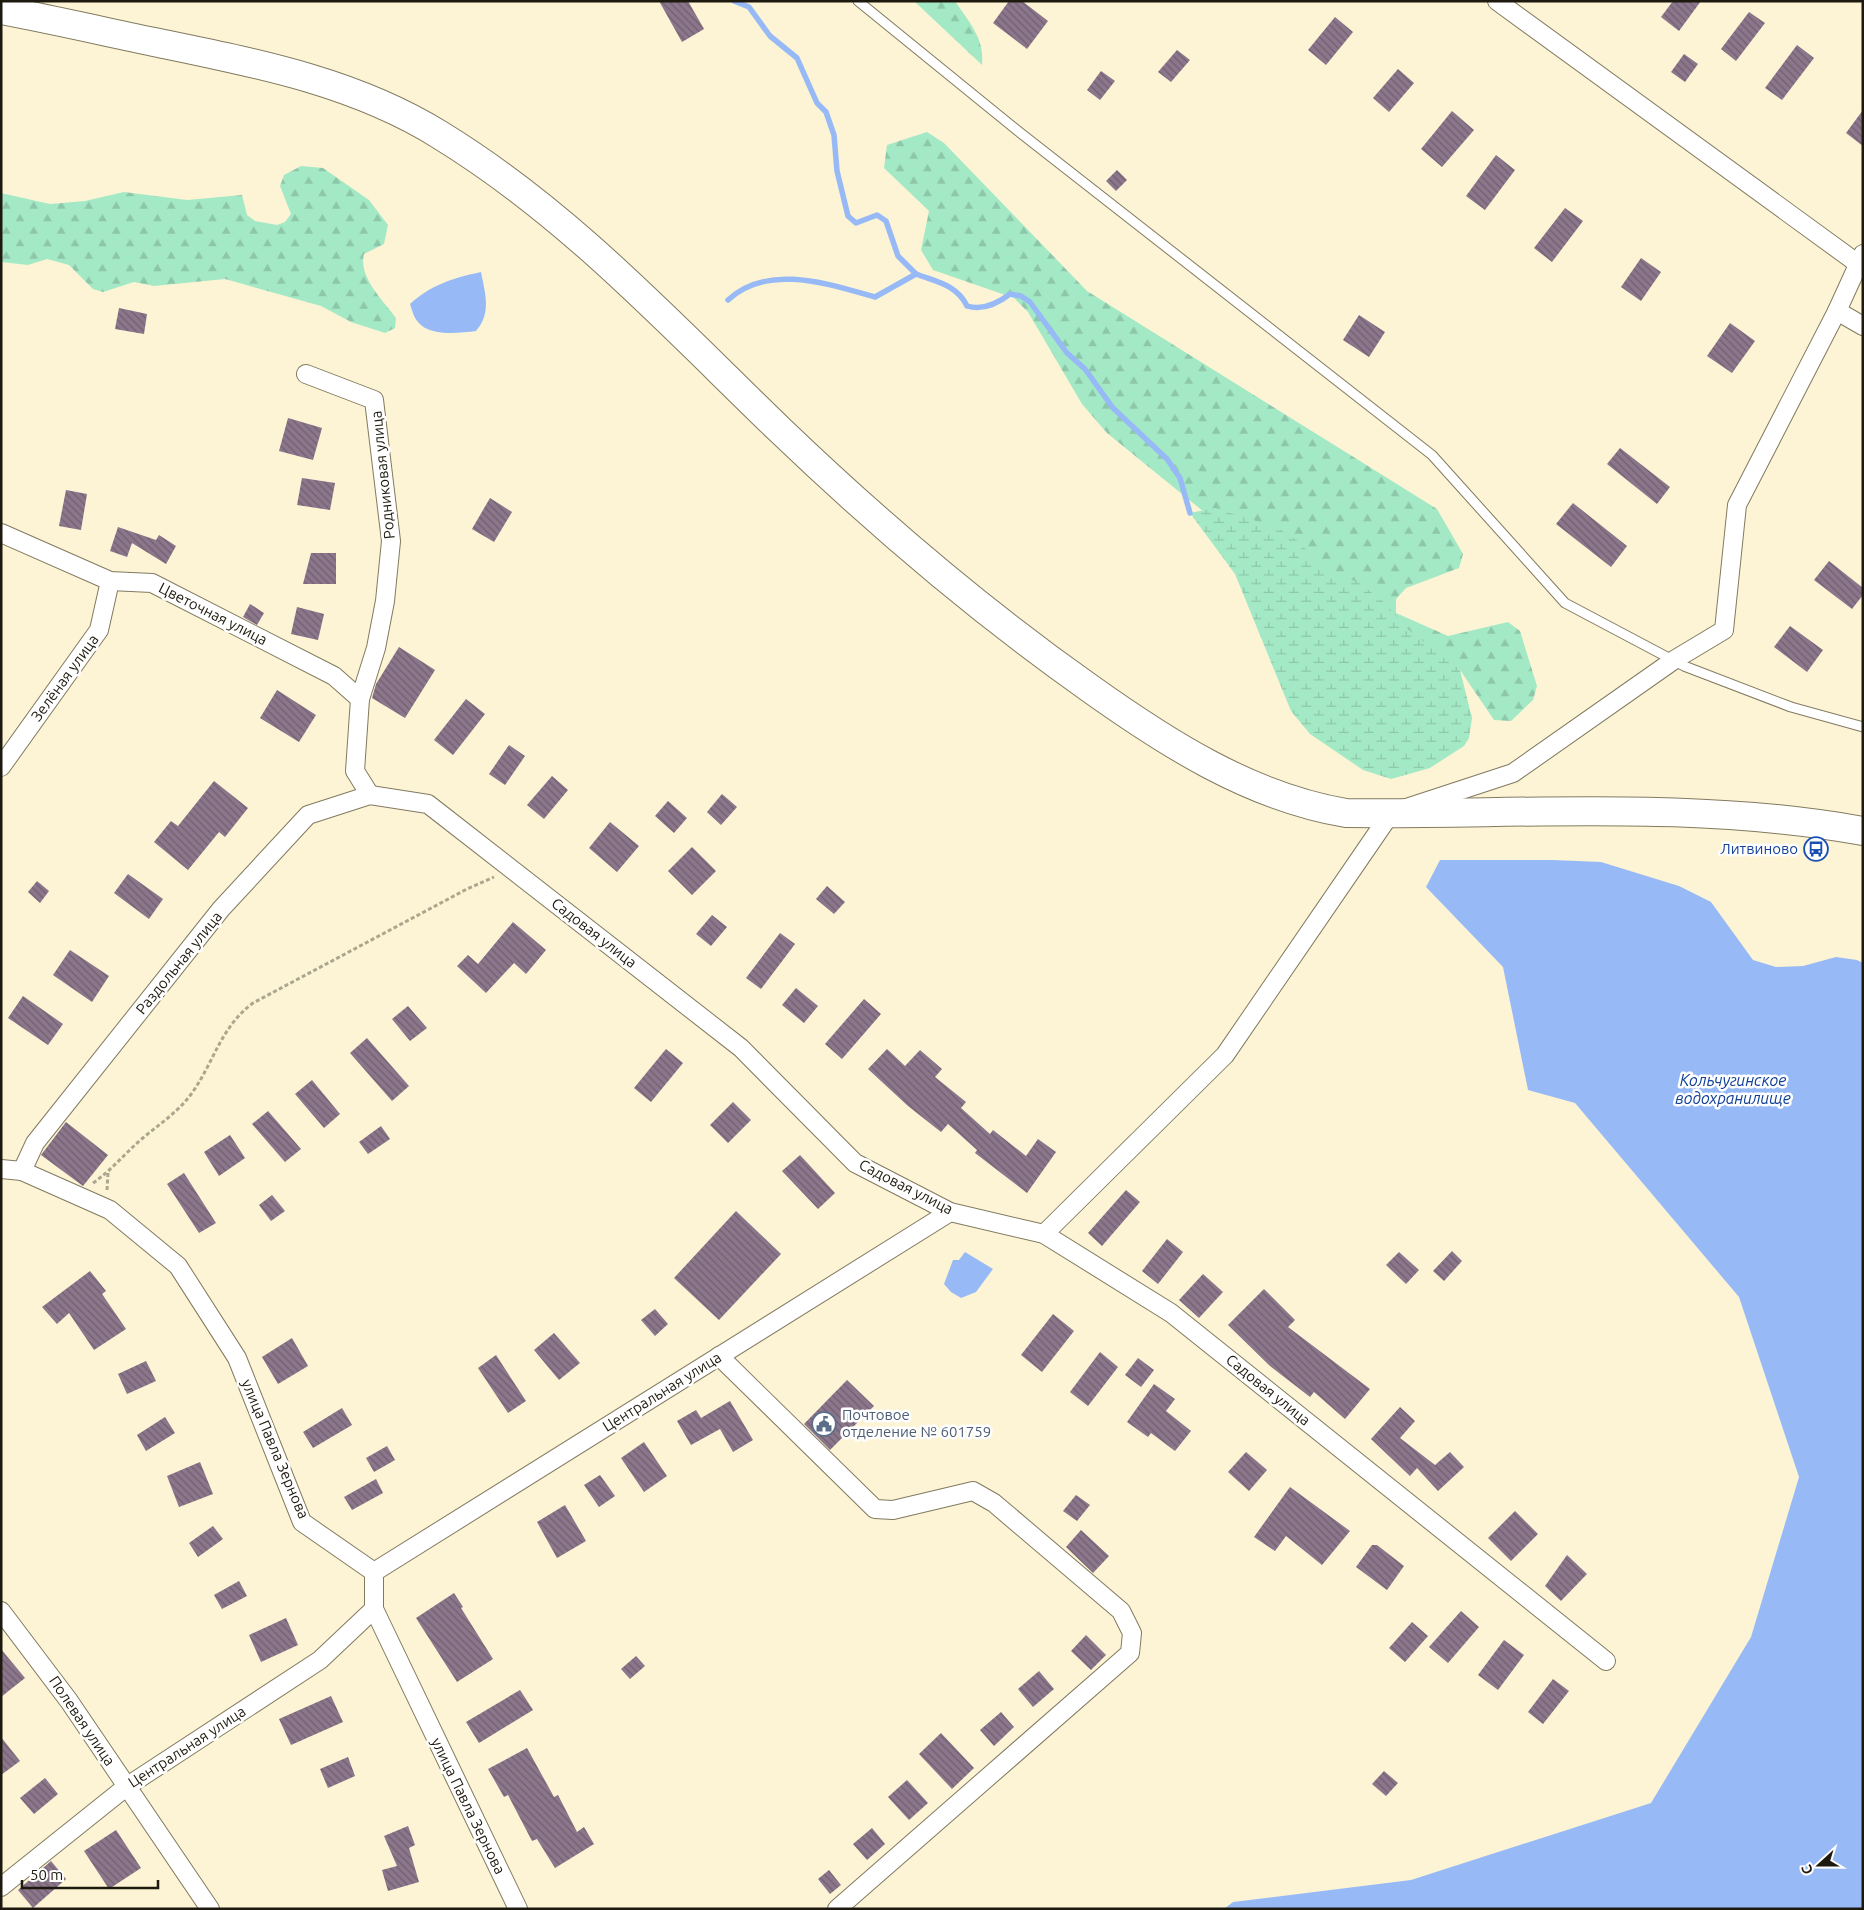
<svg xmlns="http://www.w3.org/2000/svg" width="1864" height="1910" font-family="Ubuntu,sans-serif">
<defs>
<pattern id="forest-firs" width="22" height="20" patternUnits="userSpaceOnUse" patternTransform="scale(1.25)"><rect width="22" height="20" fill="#a4e9c6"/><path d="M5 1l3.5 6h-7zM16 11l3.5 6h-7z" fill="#8dc7a9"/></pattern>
<pattern id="wetland-marsh" width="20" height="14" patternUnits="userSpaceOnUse" patternTransform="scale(1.25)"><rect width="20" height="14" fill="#a4e9c6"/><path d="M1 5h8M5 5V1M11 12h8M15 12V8" fill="none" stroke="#8dc7a9"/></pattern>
<pattern id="building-back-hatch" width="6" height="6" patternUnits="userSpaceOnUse" patternTransform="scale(1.25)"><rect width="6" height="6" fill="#8b768b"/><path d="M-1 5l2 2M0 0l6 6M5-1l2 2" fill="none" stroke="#716070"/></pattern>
</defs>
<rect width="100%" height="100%" fill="#fcf4d5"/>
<g fill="url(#forest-firs)">
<path d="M 914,1 L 955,1 C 969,22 985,39 982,65 Z"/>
<polygon points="927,132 944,143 1087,291 1437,509 1463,554 1459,568 1406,588 1396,599 1396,613 1448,636 1508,622 1520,631 1537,686 1533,700 1511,721 1494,720 1460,670 1220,525 1107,433 1082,404 1028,312 1014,298 933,270 921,250 929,211 884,168 887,145"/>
<path d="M 301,166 L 323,168 L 369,200 L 388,225 L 384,244 L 364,254 C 358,277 383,300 396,318 L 395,328 L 385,333 L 351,322 L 321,306 L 225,279 L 154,286 L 134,282 L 103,292 L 93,289 L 69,265 L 47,259 L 28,265 L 1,262 L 1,193 L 50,204 L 85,201 L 124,192 L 187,200 L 242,195 L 247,215 L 255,221 L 277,225 L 285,222 L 291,214 L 280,186 L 284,175 Z"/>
</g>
<polygon fill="url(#wetland-marsh)" points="1215,508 1278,528 1298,541 1327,572 1358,582 1385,603 1405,627 1460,670 1472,718 1469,738 1464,746 1430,768 1391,779 1363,770 1310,734 1291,711 1235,574 1190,513"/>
<g fill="#97baf7">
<path d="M 481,272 C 485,293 492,313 476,331 C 459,333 430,337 418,322 C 414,318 412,310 410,304 C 431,285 453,278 481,272 Z"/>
<polygon points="1440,860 1553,860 1601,862 1679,886 1711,902 1753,960 1776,967 1803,966 1836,957 1857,960 1863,963 1863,1909 1224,1909 1233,1902 1411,1880 1651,1803 1751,1637 1799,1477 1739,1297 1575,1103 1528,1090 1503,967 1426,887"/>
<polygon points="965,1252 993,1269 976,1292 961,1298 951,1292 944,1284 953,1260 959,1260"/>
</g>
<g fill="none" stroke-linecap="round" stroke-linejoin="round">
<g stroke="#97baf7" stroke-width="5.5">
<polyline points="734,1 749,7 770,36 797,58 817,103 826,112 834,135 837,171 848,216 856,223 877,215 886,221 898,256 916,274"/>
<path d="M 728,300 C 768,263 828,284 875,297 L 916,274 C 937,282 957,285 967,306 C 983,311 997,304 1010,294 L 1021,296 L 1030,302 L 1067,353 L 1085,369 L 1113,408 L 1167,459 L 1180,478 L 1190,513"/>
</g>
</g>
<g fill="url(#building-back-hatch)">
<polygon points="659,1 688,1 704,29 682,42"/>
<polygon points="1009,1 1022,1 1048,21 1027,49 993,23"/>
<polygon points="1673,1 1701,1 1679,31 1661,17"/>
<polygon points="1749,12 1765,23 1736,61 1721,49"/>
<polygon points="1335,17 1353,32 1326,65 1308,50"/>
<polygon points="1797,45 1814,58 1782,100 1765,88"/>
<polygon points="1177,50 1190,60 1171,82 1158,72"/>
<polygon points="1684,54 1698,64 1685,82 1671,72"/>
<polygon points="1398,69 1414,83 1389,112 1373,98"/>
<polygon points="1101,71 1115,81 1100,100 1087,90"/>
<polygon points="1863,110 1863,146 1846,133"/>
<polygon points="1452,111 1474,130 1442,167 1421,149"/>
<polygon points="1496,155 1515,170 1485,210 1466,196"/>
<polygon points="1117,170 1127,180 1116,191 1106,181"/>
<polygon points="1565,208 1583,221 1552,262 1534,248"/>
<polygon points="1641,258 1661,272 1641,301 1621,287"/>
<polygon points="119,308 147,314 144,334 115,329"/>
<polygon points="1359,315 1385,332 1369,357 1343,340"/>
<polygon points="1730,323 1755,341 1732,373 1707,356"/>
<polygon points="288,418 322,428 313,460 279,451"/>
<polygon points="1620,448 1670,487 1657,504 1607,464"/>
<polygon points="302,478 335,483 330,510 297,505"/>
<polygon points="66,490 87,494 81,530 59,526"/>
<polygon points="490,498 512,512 494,542 472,529"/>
<polygon points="1573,503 1627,546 1611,567 1556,524"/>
<polygon points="118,527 156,540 159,535 176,546 166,564 132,543 127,557 110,551"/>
<polygon points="311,553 336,553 336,584 303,584"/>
<polygon points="1829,561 1863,588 1863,595 1852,609 1814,580"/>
<polygon points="250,604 264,613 257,625 243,617"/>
<polygon points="297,607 324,614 318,640 291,634"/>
<polygon points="1790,626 1823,650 1807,672 1774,647"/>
<polygon points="399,647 435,670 405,718 372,698 376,684"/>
<polygon points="277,690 316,715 299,742 260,718"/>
<polygon points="466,699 485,714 453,755 434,740"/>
<polygon points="509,745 525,756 505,785 489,774"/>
<polygon points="552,776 568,790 544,819 527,805"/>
<polygon points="214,781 248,808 225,837 219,832 188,870 154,842 171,821 178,826"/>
<polygon points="722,794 737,807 721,825 707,812"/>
<polygon points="668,801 687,818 674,833 655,816"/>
<polygon points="610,822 639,846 617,872 589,848"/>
<polygon points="692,847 716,871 692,895 668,871"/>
<polygon points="128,874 163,899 149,919 114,893"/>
<polygon points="37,881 49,891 40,903 28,892"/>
<polygon points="827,886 845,902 834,914 816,899"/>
<polygon points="712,915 727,927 711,946 696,934"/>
<polygon points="513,922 546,950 526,974 514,963 486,993 457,966 468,955 478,964"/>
<polygon points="780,933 795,944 761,989 746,978"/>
<polygon points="70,950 109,976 92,1002 53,975"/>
<polygon points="796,988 818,1006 804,1023 782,1005"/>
<polygon points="23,996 63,1024 48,1045 8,1018"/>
<polygon points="864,999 881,1014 842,1059 825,1044"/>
<polygon points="408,1006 427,1028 410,1041 392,1019"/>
<polygon points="367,1038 409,1086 392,1101 350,1053"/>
<polygon points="666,1049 683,1063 651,1102 634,1088"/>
<polygon points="887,1049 905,1066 920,1050 942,1069 935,1077 966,1102 961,1108 990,1134 993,1130 1026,1156 1038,1139 1056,1152 1027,1193 975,1153 977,1150 948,1124 941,1132 908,1106 868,1069"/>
<polygon points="312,1080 340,1114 324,1128 295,1094"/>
<polygon points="733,1102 751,1120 728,1143 710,1125"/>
<polygon points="268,1111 301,1149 285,1162 252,1124"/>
<polygon points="66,1122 108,1155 83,1186 41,1155"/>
<polygon points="381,1126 390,1139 368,1154 359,1142"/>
<polygon points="230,1135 245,1158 219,1176 204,1152"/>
<polygon points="800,1155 835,1193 818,1209 782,1171"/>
<polygon points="184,1173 216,1223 199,1233 167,1184"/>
<polygon points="1126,1190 1140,1202 1102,1246 1088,1233"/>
<polygon points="272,1195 285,1211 271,1221 259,1205"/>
<polygon points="736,1211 781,1254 719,1320 674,1278"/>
<polygon points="1167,1239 1183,1252 1158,1284 1142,1271"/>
<polygon points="1452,1251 1462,1261 1444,1281 1433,1271"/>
<polygon points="1399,1252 1419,1270 1406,1284 1386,1265"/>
<polygon points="90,1271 106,1291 102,1294 126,1329 94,1350 69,1313 57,1324 42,1307"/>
<polygon points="1203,1274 1223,1292 1199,1318 1179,1300"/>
<polygon points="1264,1289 1295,1320 1288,1327 1370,1389 1345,1419 1314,1392 1310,1397 1270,1366 1228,1325"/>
<polygon points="655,1309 668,1324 655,1336 641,1320"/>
<polygon points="1053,1314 1074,1331 1042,1372 1021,1355"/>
<polygon points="554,1333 580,1363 559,1380 534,1350"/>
<polygon points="292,1338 308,1366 278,1384 262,1357"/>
<polygon points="1100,1352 1118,1367 1088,1406 1070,1392"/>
<polygon points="496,1355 526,1401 508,1413 478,1368"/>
<polygon points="1138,1358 1154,1370 1141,1387 1125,1375"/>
<polygon points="146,1361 156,1381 127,1394 118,1374"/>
<polygon points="847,1380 874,1406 830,1450 804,1424"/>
<polygon points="1154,1384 1175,1399 1166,1411 1191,1431 1175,1451 1151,1433 1148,1437 1127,1422"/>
<polygon points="730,1401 753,1440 733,1452 720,1429 691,1445 677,1421 696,1410 701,1418"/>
<polygon points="1400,1407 1415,1421 1400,1438 1435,1465 1450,1452 1464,1467 1438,1491 1417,1468 1410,1476 1371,1439"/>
<polygon points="342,1408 352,1425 313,1448 303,1432"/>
<polygon points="165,1417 175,1433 146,1451 137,1435"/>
<polygon points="644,1442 667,1476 644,1492 621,1458"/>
<polygon points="387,1446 395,1460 374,1472 366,1458"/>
<polygon points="1246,1452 1267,1470 1249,1491 1228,1472"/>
<polygon points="200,1462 213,1494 179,1507 167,1476"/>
<polygon points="600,1475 615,1496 599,1507 584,1485"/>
<polygon points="376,1479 383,1493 352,1510 344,1497"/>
<polygon points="1290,1487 1350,1531 1322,1565 1286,1536 1275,1551 1254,1537"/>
<polygon points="1076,1495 1090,1505 1077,1521 1063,1511"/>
<polygon points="565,1505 586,1541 557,1558 537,1522"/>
<polygon points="1515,1511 1538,1534 1511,1561 1488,1538"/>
<polygon points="213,1526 223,1539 198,1557 189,1543"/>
<polygon points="1081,1530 1109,1556 1093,1573 1066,1547"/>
<polygon points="1372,1545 1377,1545 1404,1566 1387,1590 1356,1567"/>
<polygon points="1567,1555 1587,1574 1561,1601 1545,1586"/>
<polygon points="239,1581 247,1596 222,1609 214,1595"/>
<polygon points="454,1593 463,1607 461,1608 493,1659 457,1682 416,1618"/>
<polygon points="1461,1611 1479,1627 1448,1663 1429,1647"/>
<polygon points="286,1618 298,1645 261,1662 249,1635"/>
<polygon points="1412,1622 1428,1636 1405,1662 1389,1648"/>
<polygon points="1086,1635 1106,1655 1091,1670 1071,1651"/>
<polygon points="1504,1640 1524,1655 1498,1690 1478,1675"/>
<polygon points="1,1649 25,1678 1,1697"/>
<polygon points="636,1656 645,1666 630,1679 621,1669"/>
<polygon points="1039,1671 1054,1689 1033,1707 1018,1689"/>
<polygon points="1553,1679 1569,1691 1543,1724 1528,1712"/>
<polygon points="520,1690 533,1710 479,1743 466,1722"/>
<polygon points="331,1696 343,1722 291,1745 279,1719"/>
<polygon points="1001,1712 1014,1727 994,1746 980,1730"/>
<polygon points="941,1733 974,1768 952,1789 919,1754"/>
<polygon points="1,1737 20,1761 1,1775"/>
<polygon points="527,1748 554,1797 558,1795 577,1832 584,1827 594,1844 555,1868 537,1839 532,1841 508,1795 504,1797 488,1769"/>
<polygon points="348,1757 355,1776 328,1788 320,1769"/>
<polygon points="1384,1771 1398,1783 1386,1796 1372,1784"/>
<polygon points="45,1778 58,1794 34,1814 20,1798"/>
<polygon points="907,1780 928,1803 909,1820 888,1797"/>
<polygon points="408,1826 415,1845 409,1848 419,1882 388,1891 382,1870 397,1866 384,1836"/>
<polygon points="872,1828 885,1844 867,1860 853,1844"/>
<polygon points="116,1830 141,1868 109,1889 84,1851"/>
<polygon points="51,1861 66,1879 33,1908 18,1890"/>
<polygon points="829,1870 841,1885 830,1894 818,1879"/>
</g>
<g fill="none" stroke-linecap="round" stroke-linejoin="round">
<g stroke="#827a5f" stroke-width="11">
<polyline id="service" points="858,1 1018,131 1432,455 1565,603 1684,666 1791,707 1863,727"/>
</g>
<g stroke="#827a5f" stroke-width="20">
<g id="minor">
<polyline points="1497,1 1857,263"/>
<polyline points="1837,311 1863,326"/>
<polyline points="306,374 374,400 391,541 385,601 376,648 360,699 355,771 370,795"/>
<polyline points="1,533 110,581 152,583 334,676 360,699"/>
<polyline points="1,767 99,630 110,581"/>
<polyline points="1,1169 22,1171 110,1210 178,1266 237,1358 302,1522 374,1572 374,1609 518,1909"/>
<polyline points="22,1171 35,1143 221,909 308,815 370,795 428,804 741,1048 855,1163 950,1212 1044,1234 1171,1313 1606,1661"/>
<polyline points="1044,1234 1225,1055 1391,813 1513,773 1674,660 1724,630 1737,505 1837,311 1863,254"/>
<polyline points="719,1356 875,1509 893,1510 973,1491 994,1503 1121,1611 1132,1633 1130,1653 837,1909"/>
<polyline points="374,1572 950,1212"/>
<polyline points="1,1611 69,1701 210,1909"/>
<polyline points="1,1887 126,1787 320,1660 374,1609"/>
</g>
</g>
<g stroke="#827a5f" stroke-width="30">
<path id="primary" d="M 1,10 C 54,20 106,32 159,43 C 256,63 355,82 440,135 C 569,214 671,325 779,429 C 876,522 979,610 1088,687 C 1165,742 1250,797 1346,813 C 1518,815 1692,800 1863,831"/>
</g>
<g stroke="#aca68e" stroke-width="3" stroke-dasharray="4 2.5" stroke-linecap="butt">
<path d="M 93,1183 C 112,1170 126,1152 144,1137 C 162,1122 181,1110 194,1090 C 215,1059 221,1027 253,1003 L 467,889 L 494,877"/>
<polyline points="107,1190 108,1173"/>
</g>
<use href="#service" stroke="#fff" stroke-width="9"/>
<use href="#minor" stroke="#fff" stroke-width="18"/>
<use href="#primary" stroke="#fff" stroke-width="28"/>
</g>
<defs>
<g id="bus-ring" transform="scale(1.25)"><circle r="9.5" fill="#fff" stroke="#1a4fb4" stroke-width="1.5"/><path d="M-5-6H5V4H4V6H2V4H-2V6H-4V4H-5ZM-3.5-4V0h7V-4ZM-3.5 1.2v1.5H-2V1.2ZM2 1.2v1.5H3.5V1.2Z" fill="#1a4fb4"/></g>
<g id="civic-ring" transform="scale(1.25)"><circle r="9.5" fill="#fff" stroke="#5c6f8a" stroke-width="1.5"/><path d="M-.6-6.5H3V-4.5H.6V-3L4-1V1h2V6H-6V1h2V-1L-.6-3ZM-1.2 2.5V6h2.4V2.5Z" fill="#5c6f8a"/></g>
</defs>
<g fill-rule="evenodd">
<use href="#bus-ring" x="1816" y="849"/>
<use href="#civic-ring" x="824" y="1424"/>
</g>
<g text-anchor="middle" stroke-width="5" stroke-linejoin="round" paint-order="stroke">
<g font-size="15" fill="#1d190e" stroke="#fff">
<text transform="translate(383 475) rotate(-96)" y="5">Родниковая улица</text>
<text transform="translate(213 614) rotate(27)" y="5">Цветочная улица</text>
<text transform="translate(65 678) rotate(-54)" y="5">Зелёная улица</text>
<text transform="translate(594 933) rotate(38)" y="5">Садовая улица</text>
<text transform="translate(179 963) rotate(-51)" y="5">Раздольная улица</text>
<text transform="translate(906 1187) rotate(27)" y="5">Садовая улица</text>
<text transform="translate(1268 1390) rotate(39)" y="5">Садовая улица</text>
<text transform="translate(662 1392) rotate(-32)" y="5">Центральная улица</text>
<text transform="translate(275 1449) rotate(67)" y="5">улица Павла Зернова</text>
<text transform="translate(82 1721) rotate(56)" y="5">Полевая улица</text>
<text transform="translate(187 1747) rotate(-33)" y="5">Центральная улица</text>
<text transform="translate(468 1806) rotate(64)" y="5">улица Павла Зернова</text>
</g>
<g font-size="15" fill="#164399" stroke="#fff" text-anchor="end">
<text x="1798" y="854">Литвиново</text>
</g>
<g font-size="15" fill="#4e5e75" stroke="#fff" text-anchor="start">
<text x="842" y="1420">Почтовое<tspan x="842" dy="17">отделение № 601759</tspan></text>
</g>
<g font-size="16" font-style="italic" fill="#114096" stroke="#fff">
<text x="1733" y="1086">Кольчугинское<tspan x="1733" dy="18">водохранилище</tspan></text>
</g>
</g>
<rect width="1864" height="1910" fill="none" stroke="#1d190e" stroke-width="5"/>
<g transform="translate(1819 1865) rotate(249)" stroke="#ffffff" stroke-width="4" paint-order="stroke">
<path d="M0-4L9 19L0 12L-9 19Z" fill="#1d190e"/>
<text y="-8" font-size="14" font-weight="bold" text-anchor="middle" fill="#1d190e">С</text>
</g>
<path d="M22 1880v8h136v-8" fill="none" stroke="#1d190e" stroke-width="2.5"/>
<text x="30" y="1880" font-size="15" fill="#1d190e" stroke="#ffffff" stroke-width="4" paint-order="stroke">50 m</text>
</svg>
